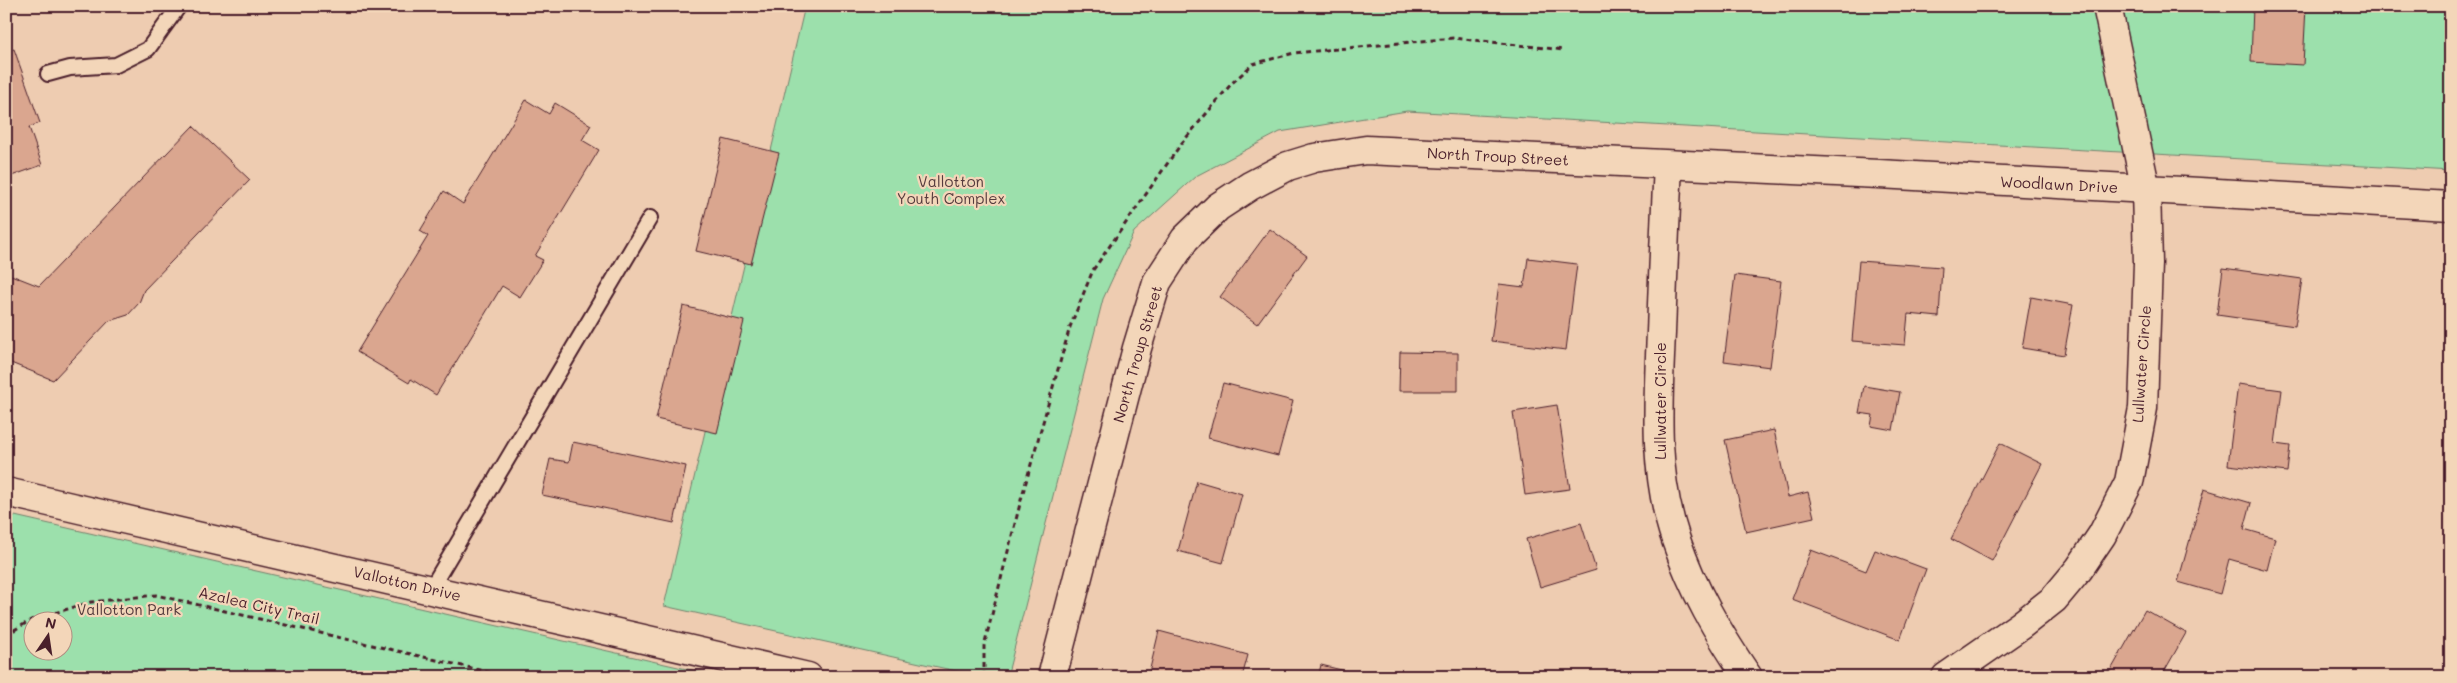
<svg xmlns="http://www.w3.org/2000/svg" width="2457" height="683" font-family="Mali,sans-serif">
<rect width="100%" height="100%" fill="#eeccb1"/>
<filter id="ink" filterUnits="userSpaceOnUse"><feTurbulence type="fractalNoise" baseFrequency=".02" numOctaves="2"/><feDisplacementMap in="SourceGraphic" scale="10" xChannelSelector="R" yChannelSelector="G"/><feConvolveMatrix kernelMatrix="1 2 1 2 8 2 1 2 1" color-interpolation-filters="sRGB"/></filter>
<g filter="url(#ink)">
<g fill="#9ce0ac" stroke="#73806c" fill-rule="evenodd">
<polygon points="805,6 2451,6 2451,171 1407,111 1280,132 1196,176 1134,232 1103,299 1007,677 983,677 664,606"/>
<path d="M 6,514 L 722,677 L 6,677 ZM 32,620 L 62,620 L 62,650 L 32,650 Z"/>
</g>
<g fill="#daa68f" stroke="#4a1f2b">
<polygon points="2204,6 2239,6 2239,10 2204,8"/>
<polygon points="2253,6 2306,6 2303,65 2251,62"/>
<polygon points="14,49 40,123 29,127 42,165 6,178 6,52"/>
<polygon points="526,100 549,114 555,103 591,125 582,140 599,150 535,256 543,260 520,297 502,286 436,395 411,379 409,383 357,352 428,236 420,231 444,191 463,204"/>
<polygon points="193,126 250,180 144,290 139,303 128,315 109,321 53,380 6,361 6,273 39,286"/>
<polygon points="723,139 779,153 751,264 696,251"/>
<polygon points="1270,229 1307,256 1257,324 1220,297"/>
<polygon points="1528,258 1577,264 1566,350 1491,341 1499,284 1524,287"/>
<polygon points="1859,261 1942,267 1939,317 1908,314 1905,345 1852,341"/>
<polygon points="2223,268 2302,279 2295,326 2217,315"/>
<polygon points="1735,275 1781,281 1770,367 1724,361"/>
<polygon points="2031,297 2073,305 2064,355 2022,348"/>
<polygon points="683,306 744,321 717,433 656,419"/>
<polygon points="1400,352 1458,353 1458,391 1399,391"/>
<polygon points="1223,383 1293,401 1278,456 1208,438"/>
<polygon points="2238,384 2282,390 2275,444 2290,446 2287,472 2228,465"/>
<polygon points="1864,386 1900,392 1893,430 1871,426 1873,415 1859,413"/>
<polygon points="1557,405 1570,489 1525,495 1513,412"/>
<polygon points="1774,430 1788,497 1808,492 1814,517 1746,532 1725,440"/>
<polygon points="573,442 686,466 674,523 542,495 550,459 569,462"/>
<polygon points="2000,443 2042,464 1992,561 1951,539"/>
<polygon points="1197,481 1242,494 1223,563 1178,551"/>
<polygon points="2204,489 2251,503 2244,529 2275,538 2267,570 2229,559 2220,594 2178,582"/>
<polygon points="1581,523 1596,570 1540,587 1526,539"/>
<polygon points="1811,550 1866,571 1875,550 1926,569 1900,640 1792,599"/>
<polygon points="2145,610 2186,633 2161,677 2107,677"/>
<polygon points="1159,631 1248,655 1242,677 1148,677"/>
<polygon points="1321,665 1370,677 1318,677"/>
</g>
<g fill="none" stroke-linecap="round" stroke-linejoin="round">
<g stroke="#4a1f2b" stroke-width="18">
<g id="lane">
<polyline points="48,74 70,68 116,65 148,49 179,6"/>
<polyline points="430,590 650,218"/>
</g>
</g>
<g stroke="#4a1f2b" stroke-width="31">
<g id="street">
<path d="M 1668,166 C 1665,222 1663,277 1661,333 C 1658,402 1653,473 1676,540 C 1693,590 1718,633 1748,677"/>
<polyline points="1052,677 1137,348 1157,282 1185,239 1218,207 1250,186 1288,166 1314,158 1366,150 1879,174 2451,206"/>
<polyline points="1946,677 2021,625 2054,599 2079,569 2102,535 2129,482 2143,408 2148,263 2146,190 2107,6"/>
</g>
</g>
<g stroke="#4a1f2b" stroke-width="31">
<polyline id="secondary" points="6,492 808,677"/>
</g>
<g stroke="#4a1f2b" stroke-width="3" stroke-dasharray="5 4" stroke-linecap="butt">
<polyline points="6,635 31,620 91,602 156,595 510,677"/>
<polyline points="984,677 984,646 1022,496 1070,327 1093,270 1181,144 1232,83 1253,64 1294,53 1454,38 1564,50"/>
</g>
<use href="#lane" stroke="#f3d6b9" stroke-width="14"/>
<use href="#street" stroke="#f3d6b9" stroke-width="28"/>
<use href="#secondary" stroke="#f3d6b9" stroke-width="28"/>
</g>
</g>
<g text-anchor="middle" stroke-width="4.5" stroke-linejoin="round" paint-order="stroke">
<g font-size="15" fill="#4a1f2b" stroke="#f3d6b9">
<text transform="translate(1498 157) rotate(3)" y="5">North Troup Street</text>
<text transform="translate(2059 185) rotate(3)" y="5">Woodlawn Drive</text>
<text transform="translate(1138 354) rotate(-74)" y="5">North Troup Street</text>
<text transform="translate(2142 364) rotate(-86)" y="5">Lullwater Circle</text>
<text transform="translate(1661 401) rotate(-90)" y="5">Lullwater Circle</text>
<text transform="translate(407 584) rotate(13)" y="5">Vallotton Drive</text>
<text transform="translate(259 606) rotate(13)" y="5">Azalea City Trail</text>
</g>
<g font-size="15" fill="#563c3e" stroke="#f3d6b9">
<text x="951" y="187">Vallotton<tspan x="951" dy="17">Youth Complex</tspan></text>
<text x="129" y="615">Vallotton Park</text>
</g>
</g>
<rect width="2457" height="683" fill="none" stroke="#f3d6b9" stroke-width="25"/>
<rect x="12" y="12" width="2432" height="658" fill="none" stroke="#4a1f2b" stroke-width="2" filter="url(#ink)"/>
<g transform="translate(48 636) rotate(13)"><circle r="24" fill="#f3d6b9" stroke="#af8d80"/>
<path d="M0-4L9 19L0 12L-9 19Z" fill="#4a1f2b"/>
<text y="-8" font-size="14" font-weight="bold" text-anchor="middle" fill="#4a1f2b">N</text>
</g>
</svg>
